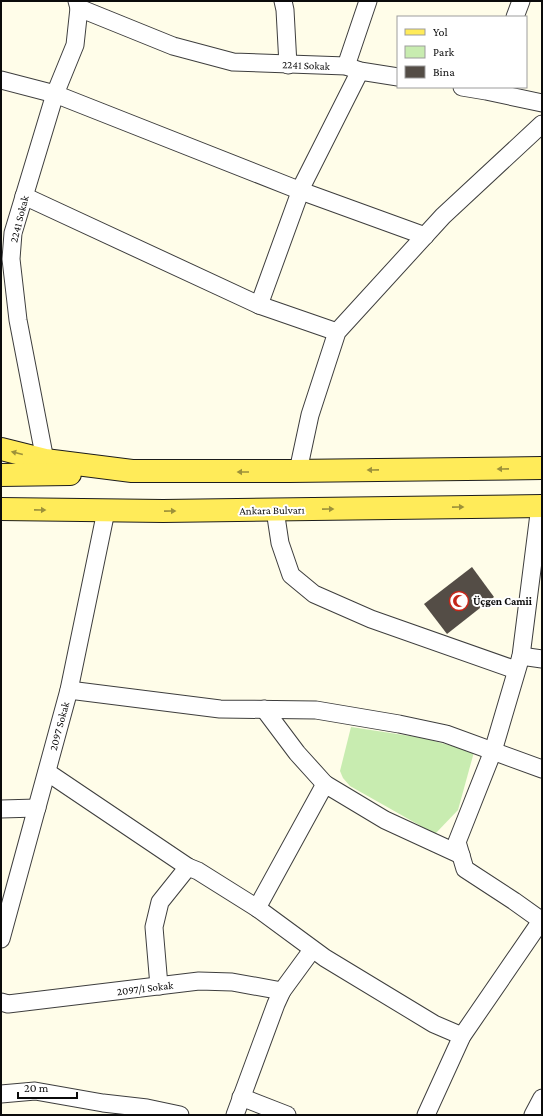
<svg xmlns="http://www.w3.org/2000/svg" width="543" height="1116" font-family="'Crimson Pro',serif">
<rect width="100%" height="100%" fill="#fffde9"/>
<polygon fill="#c8ecb0" points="351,727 423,738 474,752 458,810 435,834 350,786 343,778 340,771"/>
<polygon fill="#544d46" points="472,567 494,597 447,634 424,604"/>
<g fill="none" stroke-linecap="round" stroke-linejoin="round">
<g stroke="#3e3e3e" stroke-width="19">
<g id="street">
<polyline points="77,1 79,8 173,46 233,62 346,66 360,71 398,77"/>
<polyline points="283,1 285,10 288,65"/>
<polyline points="515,17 521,1"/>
<polyline points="346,66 368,1"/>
<polyline points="1,80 55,94 301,191 425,236"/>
<polyline points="462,87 486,91 542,103"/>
<polyline points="24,196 259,305 337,332"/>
<polyline points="259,305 303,184 360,71"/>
<polyline points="45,460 18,320 11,259 13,233 55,94 75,45 79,8"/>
<polyline points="298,471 310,415 337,332 443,216 542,124"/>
<polyline points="540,506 521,656 493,751 457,842 465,869 514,901 542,921"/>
<polyline points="275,510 280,543 291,575 314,594 371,619 516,670"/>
<polyline points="521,656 542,659"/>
<polyline points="69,690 220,709 316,710 399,724 446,734 542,769"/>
<polyline points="264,709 297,753 325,784"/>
<polyline points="47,772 188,867 198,871 257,908 325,958 434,1024 462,1036"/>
<polyline points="1,809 37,808"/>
<polyline points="257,908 325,784 385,820 461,855"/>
<polyline points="1,939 69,690 106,511"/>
<polyline points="159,986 154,927 160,902 188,867"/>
<polyline points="1,1002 8,1004 199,981 232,982 282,991"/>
<polyline points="1,1094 35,1091 103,1103 147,1108 180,1115"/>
<polyline points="241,1097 287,1115"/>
<polyline points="235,1115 276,1004 282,991 312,950"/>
<polyline points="426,1115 462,1036 541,921"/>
<polyline points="533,1115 542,1098"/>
</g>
</g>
<g stroke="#1c1c1c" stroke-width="24">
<g id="primary">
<polyline points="1,449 45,460 132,471 290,471 542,468"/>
<polyline points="1,475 70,474"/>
<polyline points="1,509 163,511 542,506"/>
</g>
</g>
<use href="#street" stroke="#fff" stroke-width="17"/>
<use href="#primary" stroke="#ffeb59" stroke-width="22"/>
</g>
<defs><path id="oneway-solid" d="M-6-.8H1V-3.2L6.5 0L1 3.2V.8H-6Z"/></defs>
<g fill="#9d913a">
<use href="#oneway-solid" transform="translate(17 453) rotate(-166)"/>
<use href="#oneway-solid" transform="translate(503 469) rotate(179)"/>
<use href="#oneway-solid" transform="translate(373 470) rotate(179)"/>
<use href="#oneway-solid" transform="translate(243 472) rotate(180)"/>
<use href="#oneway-solid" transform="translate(458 507) rotate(-1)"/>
<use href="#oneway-solid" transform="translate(328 509) rotate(-1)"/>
<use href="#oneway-solid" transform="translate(40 510) rotate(1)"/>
<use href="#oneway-solid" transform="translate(170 511) rotate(-1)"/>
</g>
<defs>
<g id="mosque-ring" transform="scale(1)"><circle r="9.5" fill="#fff" stroke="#c52619" stroke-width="1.5"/><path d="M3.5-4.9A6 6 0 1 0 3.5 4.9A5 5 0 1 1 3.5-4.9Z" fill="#c52619"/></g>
</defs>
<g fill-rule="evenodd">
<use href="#mosque-ring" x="459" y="601"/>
</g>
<g text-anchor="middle" stroke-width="4" stroke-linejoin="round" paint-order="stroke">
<g font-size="11" fill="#0b0b0b" stroke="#fff">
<text transform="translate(306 65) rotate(2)" y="4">2241 Sokak</text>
<text transform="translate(19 219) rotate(-76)" y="4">2241 Sokak</text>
<text transform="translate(272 510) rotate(-1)" y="4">Ankara Bulvarı</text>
<text transform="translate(59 726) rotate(-75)" y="4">2097 Sokak</text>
<text transform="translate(145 988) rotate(-7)" y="4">2097/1 Sokak</text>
</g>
<g font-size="11" font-weight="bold" fill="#0b0b0b" stroke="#fff" text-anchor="start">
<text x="473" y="605">Üçgen Camii</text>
</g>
</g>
<rect width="543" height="1116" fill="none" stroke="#0b0b0b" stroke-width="4"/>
<rect x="397" y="16" width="130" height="72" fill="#ffffff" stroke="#9d9d9d"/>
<rect x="405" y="29" width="20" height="6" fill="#ffeb59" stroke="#9d9d9d"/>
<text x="433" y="36" font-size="12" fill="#0b0b0b">Yol</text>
<rect x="405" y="46" width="20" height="12" fill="#c8ecb0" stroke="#9d9d9d"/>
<text x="433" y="56" font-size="12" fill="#0b0b0b">Park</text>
<rect x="405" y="66" width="20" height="12" fill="#544d46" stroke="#9d9d9d"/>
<text x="433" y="76" font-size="12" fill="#0b0b0b">Bina</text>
<path d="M18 1092v6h59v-6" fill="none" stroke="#0b0b0b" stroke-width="2"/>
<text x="24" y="1092" font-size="12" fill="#0b0b0b" stroke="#ffffff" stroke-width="3" paint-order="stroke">20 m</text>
</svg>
